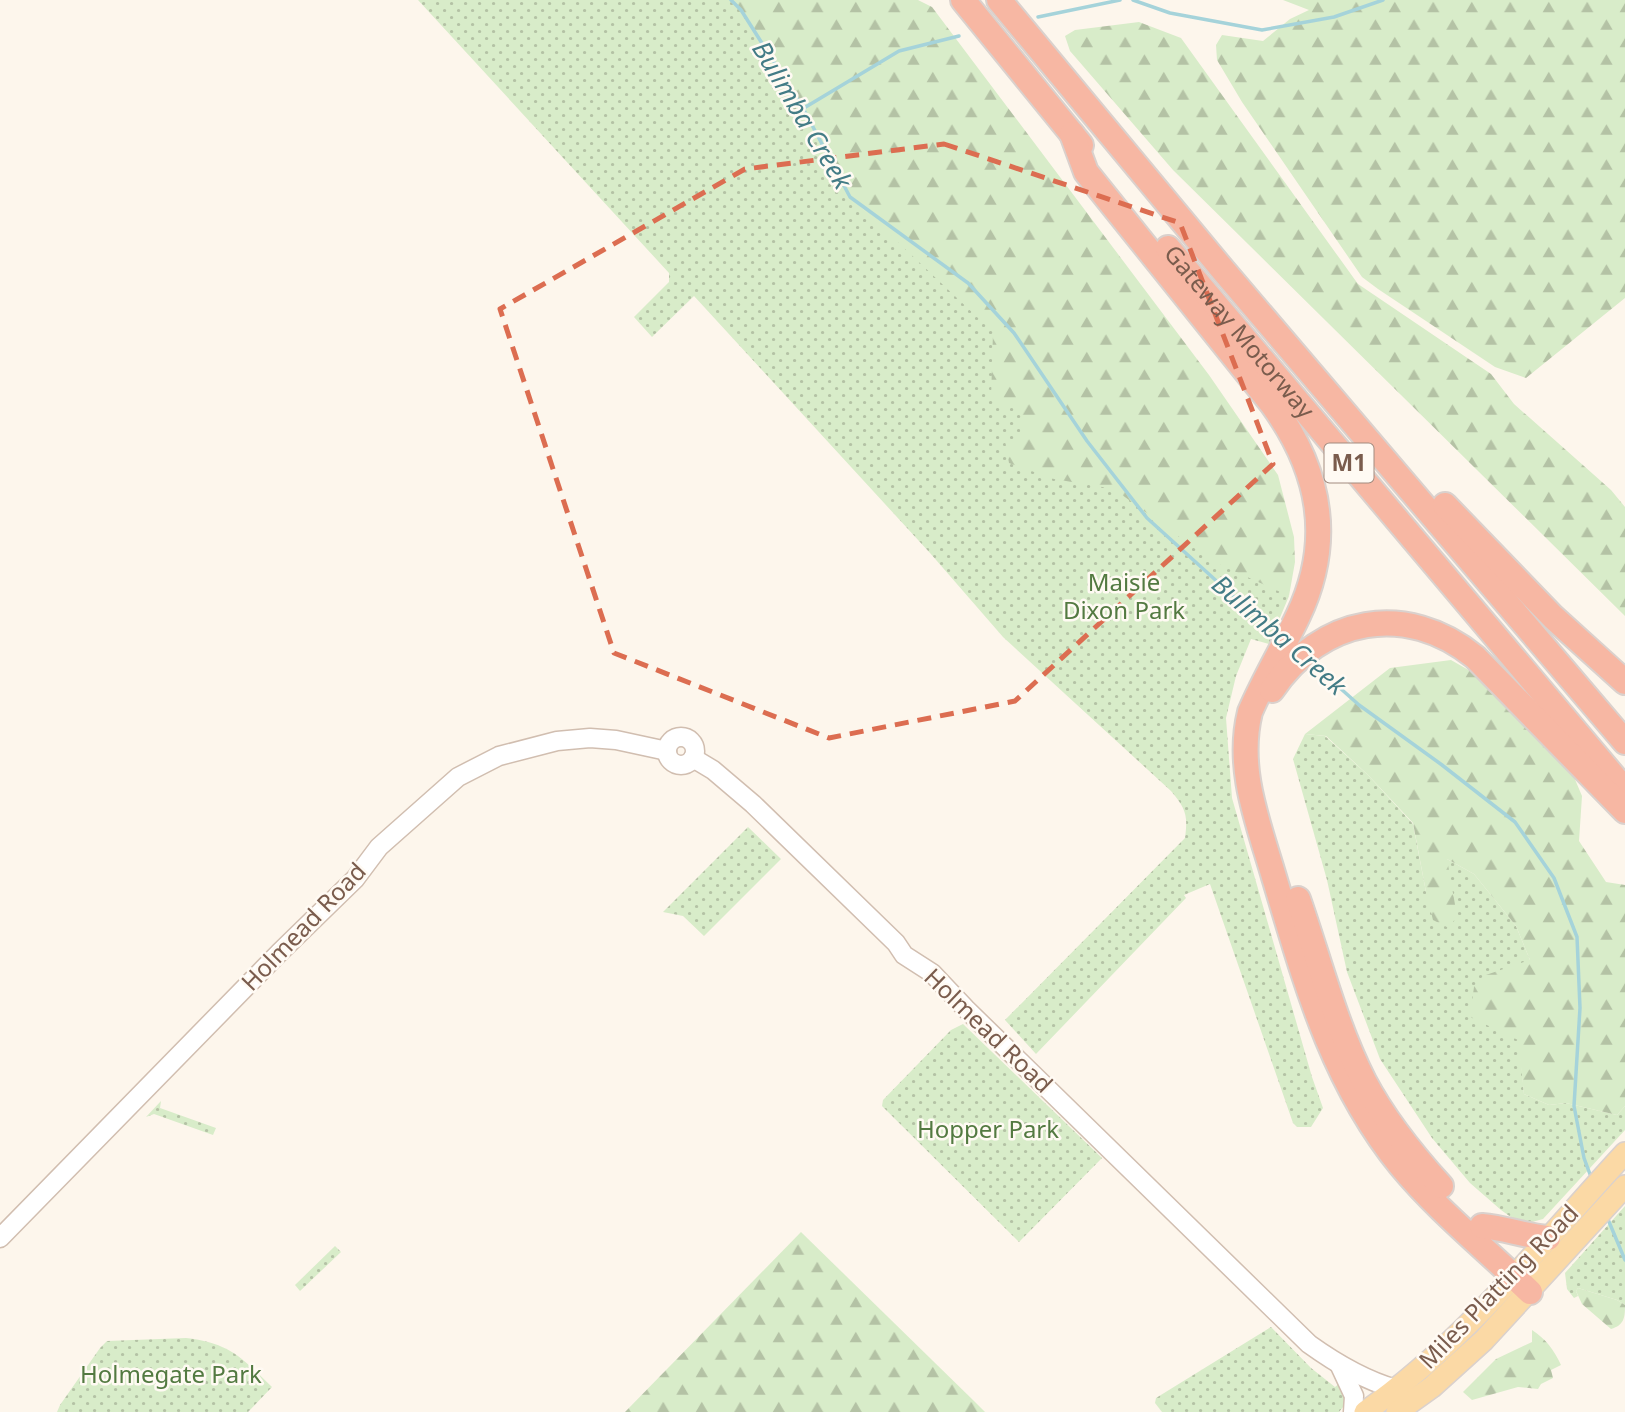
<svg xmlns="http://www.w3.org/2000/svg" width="1625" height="1412" font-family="'Noto Sans',sans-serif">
<defs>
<pattern id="grass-dots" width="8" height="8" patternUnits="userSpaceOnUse" patternTransform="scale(1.75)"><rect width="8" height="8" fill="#d8ecc9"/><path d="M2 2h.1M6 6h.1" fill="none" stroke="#b4c2a5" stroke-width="1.8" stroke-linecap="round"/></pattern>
<pattern id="forest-firs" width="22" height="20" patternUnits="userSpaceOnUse" patternTransform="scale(1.75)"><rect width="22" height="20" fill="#d8ecc9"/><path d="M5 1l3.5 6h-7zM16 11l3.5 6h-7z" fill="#b4c2a5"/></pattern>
</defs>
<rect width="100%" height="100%" fill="#fdf6ec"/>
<g fill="url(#grass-dots)">
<path d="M 418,0 L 731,0 L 741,10 L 803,108 L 850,197 L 1289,596 L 1269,644 L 1251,639 L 1236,676 L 1226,718 L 1232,798 L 1312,1077 L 1323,1108 L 1311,1127 L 1297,1127 L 1293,1123 L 1210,884 L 1184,895 L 1186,898 L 1036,1054 L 1005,1020 L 1185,838 C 1188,815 1186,809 1171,791 L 1003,637 L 930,553 L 694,296 L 652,337 L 634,317 L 669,282 L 669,273 Z"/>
<polygon points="1305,734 1325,736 1368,775 1413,824 1426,892 1447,859 1474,874 1516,926 1530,960 1519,1040 1524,1094 1549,1105 1566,1103 1617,1115 1625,1106 1625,1130 1543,1219 1532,1222 1515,1220 1501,1210 1470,1183 1432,1138 1380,1059 1347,972 1327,880 1293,759"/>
<polygon points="748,827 781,859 704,936 683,916 663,912"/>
<polygon points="963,1024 1102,1158 1019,1242 882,1106 883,1100 951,1030"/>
<polygon points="161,1101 160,1108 216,1128 213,1135 154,1114 146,1117"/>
<polygon points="1625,1206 1625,1305 1617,1300 1578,1288 1576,1291 1578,1296 1574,1298 1567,1289 1565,1273"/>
<polygon points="335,1246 341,1252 300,1291 295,1285"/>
<polygon points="1271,1327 1311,1368 1335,1387 1340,1383 1348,1401 1339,1412 1162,1412 1155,1403 1156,1398"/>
<path d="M 186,1338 C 230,1343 242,1358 272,1387 L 248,1412 L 57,1412 L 60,1405 L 100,1348 L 107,1341 Z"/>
</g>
<g fill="url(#forest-firs)">
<polygon points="731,0 918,0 932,7 1209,375 1278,475 1294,537 1295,562 1289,596 1212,561 1114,489 1054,479 1009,463 1005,440 1019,442 1023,407 999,406 991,400 993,332 850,197 803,108 741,11"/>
<polygon points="1283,0 1625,0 1625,298 1526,378 1495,367 1378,289 1362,277 1242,102 1217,60 1216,45 1222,35 1263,41 1290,19 1309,10"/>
<polygon points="1139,22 1181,38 1358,284 1491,374 1514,404 1611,490 1625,507 1625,616 1173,170 1070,51 1065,36 1075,30"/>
<polygon points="1451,660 1472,672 1574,777 1582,796 1579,841 1606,882 1625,885 1625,1106 1617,1115 1566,1103 1549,1105 1524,1094 1518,1040 1470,1017 1474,987 1483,976 1530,960 1516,926 1474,874 1447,859 1457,916 1449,928 1433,920 1426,892 1413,823 1368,775 1326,736 1305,734 1390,668"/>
<polygon points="801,1232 974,1401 985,1412 625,1412"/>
<path d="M 1578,1288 L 1617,1300 L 1625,1305 C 1625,1318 1624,1325 1611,1329 L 1582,1304 L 1576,1291 Z"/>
<path d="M 1532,1330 C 1546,1339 1554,1350 1561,1365 L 1551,1370 L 1553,1378 L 1541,1384 L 1538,1389 L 1518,1387 L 1472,1400 L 1463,1392 L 1496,1359 L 1532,1342 Z"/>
</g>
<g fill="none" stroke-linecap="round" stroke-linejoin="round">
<g stroke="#a5d3da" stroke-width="3.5">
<polyline points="731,0 741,10 803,108 850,197 968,283 1014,333 1087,441 1147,518 1232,595 1280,634"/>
<polyline points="1133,0 1170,13 1262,30 1334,17 1383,0"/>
<polyline points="1038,17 1120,0"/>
<polyline points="804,108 899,51 959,36"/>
<polyline points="1312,663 1359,705 1442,765 1515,822 1554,878 1577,937 1580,1008 1574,1106 1584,1158 1591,1177"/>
<polyline points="1607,1217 1625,1260"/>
</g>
<g stroke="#d1beb0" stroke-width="21">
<g id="minor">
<circle cx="681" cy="751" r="14"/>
<path d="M 693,758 L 713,770 L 753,804 L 896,943 L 904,955 L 932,973 L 966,1009 L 1309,1344 C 1337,1364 1364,1380 1396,1389"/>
<polyline points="0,1238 279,953 355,879 379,847 458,777 499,756 557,741 590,738 616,740 667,751"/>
<polyline points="1340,1366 1354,1396 1353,1412"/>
</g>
</g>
<g stroke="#dad1cd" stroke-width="24">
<g id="major">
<path d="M 1365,1412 C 1467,1340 1541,1244 1625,1153"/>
<polyline points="1397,1412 1432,1387 1484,1340 1625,1186"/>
</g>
</g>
<g stroke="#dad1cd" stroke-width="28">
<g id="highway">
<polyline points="963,0 1081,145"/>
<polyline points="999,0 1223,270 1625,742"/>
<path d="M 1072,134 L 1086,172 L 1272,404 C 1320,470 1334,540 1298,616 C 1283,648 1264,679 1250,712 C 1236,769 1258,822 1274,877 C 1305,980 1331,1080 1401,1166 C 1439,1212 1487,1250 1530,1292"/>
<path id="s1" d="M 1168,248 L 1625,790"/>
<polyline points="1445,505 1553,617 1625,682"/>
<path d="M 1272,690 C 1321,617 1406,601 1475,657 L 1625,811"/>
<path d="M 1298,899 C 1319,959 1335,1024 1364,1081 C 1384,1119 1412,1154 1441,1186"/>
<path d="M 1482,1226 C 1505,1228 1525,1236 1548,1238"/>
</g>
</g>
<use href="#minor" stroke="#fff" stroke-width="18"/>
<use href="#major" stroke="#fbd9a5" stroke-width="21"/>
<use href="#highway" stroke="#f7b7a3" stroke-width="24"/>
</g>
<path fill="none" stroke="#dc6d51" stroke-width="5" stroke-dasharray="14 9" stroke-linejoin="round" d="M 944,144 L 1180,223 L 1273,464 L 1015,701 L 829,738 L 614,653 L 500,309 L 745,169 Z"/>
<g text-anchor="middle" stroke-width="5" stroke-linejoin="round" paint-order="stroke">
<rect fill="#fffaf3" stroke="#a28b7f" stroke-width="2" x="1324.5" y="443.5" width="49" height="39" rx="5"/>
<g font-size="23" font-weight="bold" fill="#7a5c4d">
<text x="1349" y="471">M1</text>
</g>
<g font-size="24" fill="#7a5c4d" stroke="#fffaf3">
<text dy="8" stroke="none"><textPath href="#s1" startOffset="110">Gateway Motorway</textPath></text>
<text transform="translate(304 927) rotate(-46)" y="8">Holmead Road</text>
<text transform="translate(988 1031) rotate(44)" y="8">Holmead Road</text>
<text transform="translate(1499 1287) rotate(-46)" y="8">Miles Platting Road</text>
</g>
<g font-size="24" fill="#537a41" stroke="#fffaf3">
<text x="1124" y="591">Maisie<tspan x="1124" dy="28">Dixon Park</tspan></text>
<text x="988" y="1138">Hopper Park</text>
<text x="171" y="1383">Holmegate Park</text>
</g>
<g font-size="26" font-style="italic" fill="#437c86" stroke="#fffaf3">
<text transform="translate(802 115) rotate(59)" y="9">Bulimba Creek</text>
<text transform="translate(1279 635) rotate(41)" y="9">Bulimba Creek</text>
</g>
</g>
</svg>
